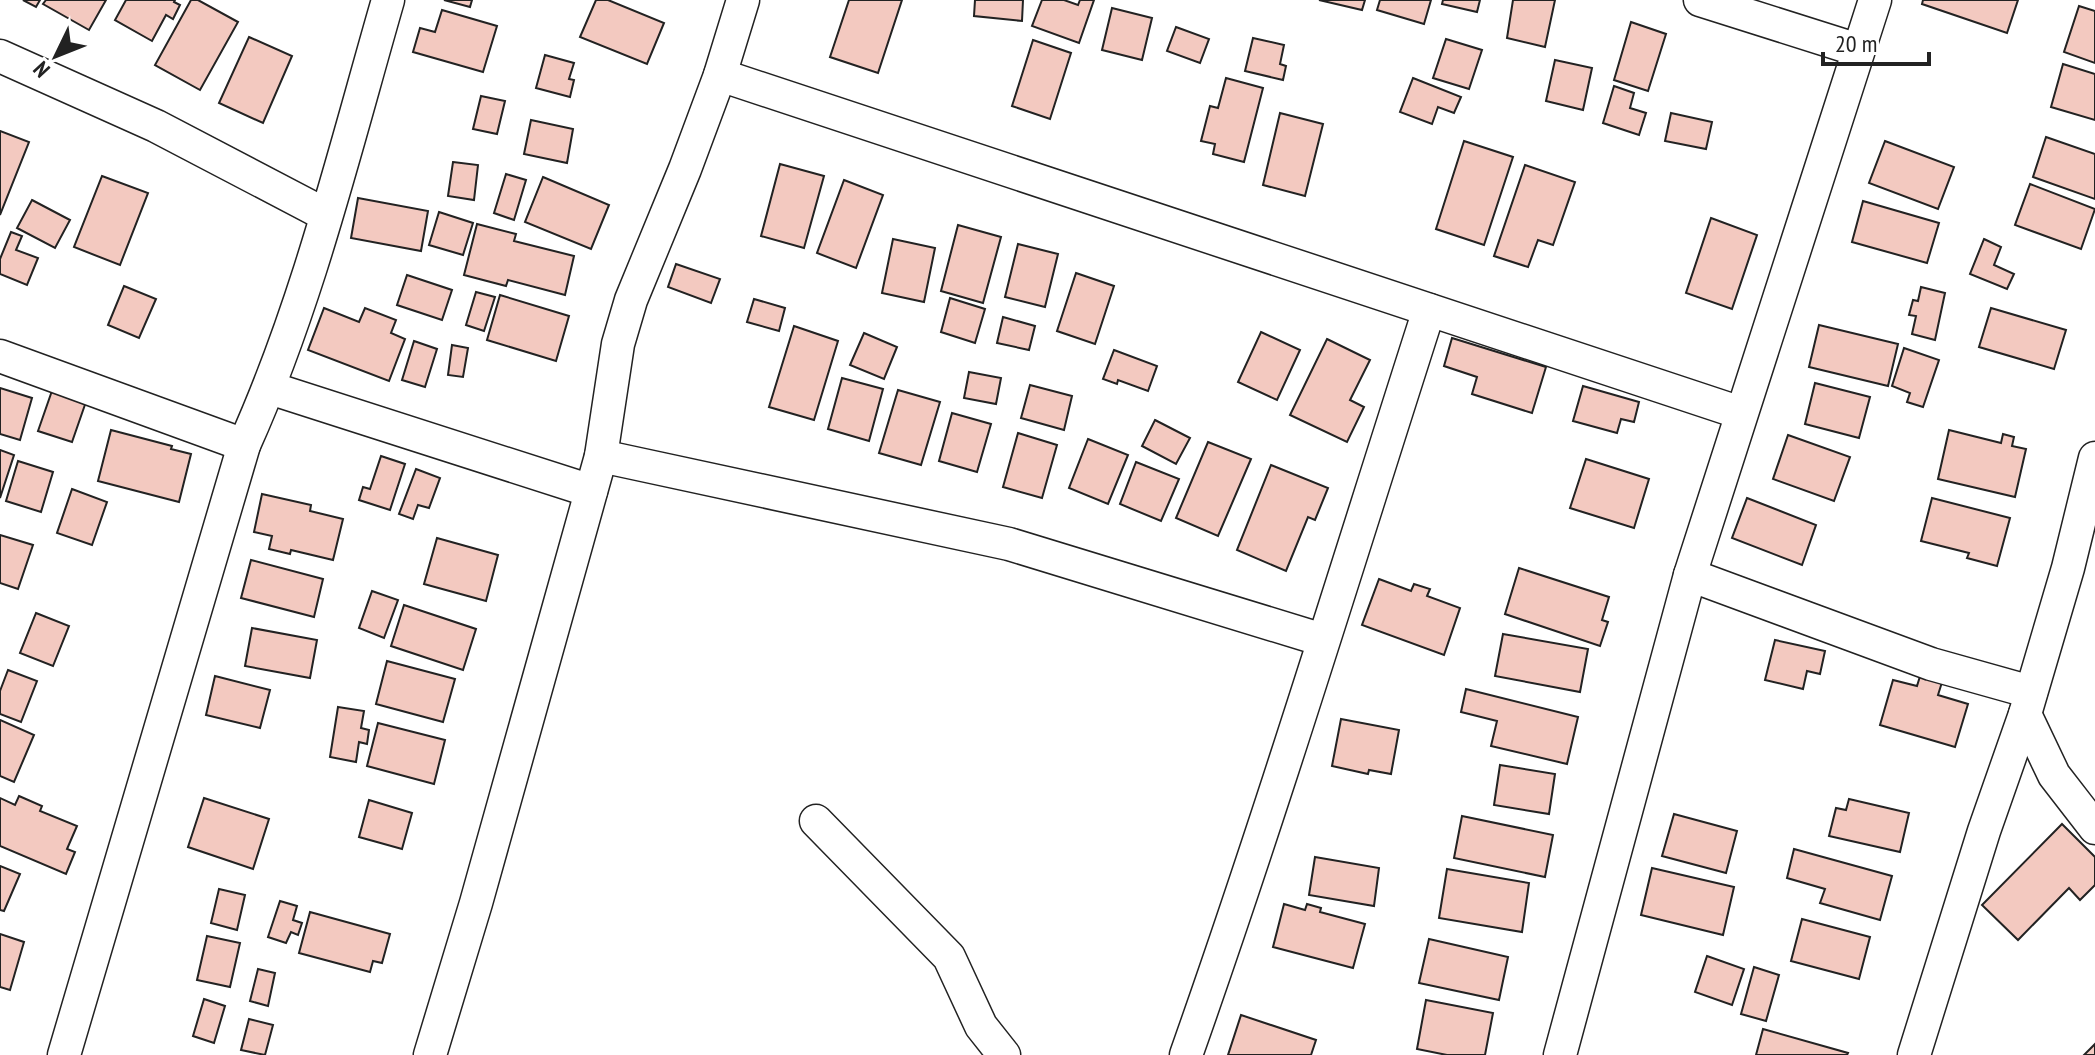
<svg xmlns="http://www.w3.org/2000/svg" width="2095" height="1055" font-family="'PT Sans Narrow',sans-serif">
<rect width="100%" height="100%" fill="#fff"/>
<g fill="#f3c9c0" stroke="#222" stroke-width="2">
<polygon points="23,0 40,0 36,7"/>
<polygon points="46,0 106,0 89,30 43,4"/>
<polygon points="126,0 175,0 174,2 180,5 173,19 166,15 152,41 115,20"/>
<polygon points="191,0 198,0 238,22 200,90 155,65"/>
<polygon points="444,0 472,0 470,7"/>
<polygon points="596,0 608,0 664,23 647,64 580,37"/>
<polygon points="849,0 902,0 878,73 830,57"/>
<polygon points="975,0 1023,0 1022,21 974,16"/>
<polygon points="1042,0 1064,0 1078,5 1080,0 1094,0 1079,43 1032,26"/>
<polygon points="1319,0 1365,0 1362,10"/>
<polygon points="1380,0 1431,0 1424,24 1377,10"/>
<polygon points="1443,0 1480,0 1477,12 1442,4"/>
<polygon points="1513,0 1555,0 1545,47 1507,38"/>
<polygon points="1923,0 2018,0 2007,33 1922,4"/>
<polygon points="2079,6 2095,11 2095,63 2064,52"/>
<polygon points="1112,8 1152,18 1142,60 1102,50"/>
<polygon points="442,10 497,26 483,72 413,52 420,28 435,32"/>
<polygon points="1631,22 1666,34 1648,91 1614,80"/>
<polygon points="1176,27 1209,39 1200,63 1167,51"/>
<polygon points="249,37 292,56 263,123 219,103"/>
<polygon points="1253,38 1284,45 1280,64 1286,66 1283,80 1245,71"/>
<polygon points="1446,39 1482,50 1469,89 1433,78"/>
<polygon points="1033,40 1071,53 1050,119 1012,106"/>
<polygon points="545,55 574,63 569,79 574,80 570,97 536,88"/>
<polygon points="1555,60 1592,68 1583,110 1546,101"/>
<polygon points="2063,64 2095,74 2095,120 2051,107"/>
<polygon points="1226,78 1263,88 1244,162 1213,154 1215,144 1201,141 1210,106 1218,108"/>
<polygon points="1413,78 1461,97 1454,113 1438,107 1432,124 1400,112"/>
<polygon points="1614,86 1634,93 1630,108 1646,113 1639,135 1603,123"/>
<polygon points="481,96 505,101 497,134 473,129"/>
<polygon points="1280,113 1323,124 1305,196 1263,185"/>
<polygon points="1671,113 1712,122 1706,149 1665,141"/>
<polygon points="531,120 573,129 567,163 524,154"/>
<polygon points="0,131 29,142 0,215"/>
<polygon points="2046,137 2095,154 2095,199 2033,177"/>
<polygon points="1464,141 1513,157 1484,245 1436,229"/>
<polygon points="1885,141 1954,167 1938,209 1869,183"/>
<polygon points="453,162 478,165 474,200 448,196"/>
<polygon points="780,164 824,176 804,248 761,236"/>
<polygon points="1525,165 1575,182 1553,245 1538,240 1528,267 1494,256"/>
<polygon points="506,174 526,180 514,220 494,213"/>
<polygon points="102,176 148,193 120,265 74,247"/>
<polygon points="543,177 609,205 591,249 525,222"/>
<polygon points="844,180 883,195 856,268 817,253"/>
<polygon points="2030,184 2095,209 2081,249 2015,225"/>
<polygon points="358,198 428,211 421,251 351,238"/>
<polygon points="32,200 70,220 55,248 17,228"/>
<polygon points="1863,201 1939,223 1927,263 1852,242"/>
<polygon points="439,212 473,223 463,255 429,245"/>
<polygon points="1711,218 1757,235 1732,309 1686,293"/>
<polygon points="477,224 516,234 514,241 574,256 565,295 508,280 506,286 464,275"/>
<polygon points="958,225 1001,237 983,303 941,291"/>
<polygon points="11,232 22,236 16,250 38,258 27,285 0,274 0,259"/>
<polygon points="893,239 935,248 924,302 882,293"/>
<polygon points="1984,239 2001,247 1994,265 2014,274 2007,289 1970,274"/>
<polygon points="1018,244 1058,254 1045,307 1005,297"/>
<polygon points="676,264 720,279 711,303 668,287"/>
<polygon points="1076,273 1114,286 1095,344 1057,331"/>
<polygon points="407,275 452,290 442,320 397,305"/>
<polygon points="124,286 156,299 139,338 108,325"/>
<polygon points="1921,287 1945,293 1935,340 1912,334 1916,316 1909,315 1913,300 1918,301"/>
<polygon points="476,292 495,297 484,331 466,325"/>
<polygon points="500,295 569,316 556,361 487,340"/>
<polygon points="950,298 985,309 975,343 941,332"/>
<polygon points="754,299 785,308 779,331 747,322"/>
<polygon points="324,308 359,322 365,308 396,320 391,333 405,339 389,381 308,350"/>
<polygon points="1991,308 2066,330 2054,369 1979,347"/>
<polygon points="1003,317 1035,326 1029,350 997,343"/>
<polygon points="1819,325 1898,344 1888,386 1809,367"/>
<polygon points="794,326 838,341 814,420 769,407"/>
<polygon points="1261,332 1300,350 1277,400 1238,382"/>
<polygon points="864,333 897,347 884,379 850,365"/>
<polygon points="1452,338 1546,367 1532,413 1472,394 1477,377 1444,366"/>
<polygon points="1327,339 1370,360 1350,400 1364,407 1347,442 1290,415"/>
<polygon points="414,341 437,349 425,387 402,380"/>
<polygon points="452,345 468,348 463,377 448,375"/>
<polygon points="1904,348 1939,360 1923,407 1907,402 1910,393 1892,386"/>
<polygon points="1114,350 1157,366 1148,391 1118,380 1117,384 1103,379"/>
<polygon points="969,372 1001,378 996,404 964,398"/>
<polygon points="842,378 883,389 869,441 828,429"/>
<polygon points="1815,383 1870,397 1859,438 1805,424"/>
<polygon points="54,385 88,396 72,442 38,431"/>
<polygon points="1030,385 1072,396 1064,430 1021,418"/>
<polygon points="1583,386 1639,402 1634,422 1621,419 1617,433 1573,421"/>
<polygon points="0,388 32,398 20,440 0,434"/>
<polygon points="898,390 940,402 921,465 879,453"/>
<polygon points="952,413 991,424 977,472 939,461"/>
<polygon points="1155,420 1190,438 1176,464 1142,446"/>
<polygon points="111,430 172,446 171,449 191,454 179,502 98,481"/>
<polygon points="1949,430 2001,443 2003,434 2014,437 2012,446 2026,449 2015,497 1938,479"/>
<polygon points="1018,433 1057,445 1042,498 1003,487"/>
<polygon points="1788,435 1850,457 1834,501 1773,479"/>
<polygon points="1088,439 1128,455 1108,504 1069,488"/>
<polygon points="1208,442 1251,459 1218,536 1176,518"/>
<polygon points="0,450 14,455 0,498"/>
<polygon points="381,456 405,464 390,510 359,500 363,487 370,489"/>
<polygon points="1586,459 1649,479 1634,528 1570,508"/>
<polygon points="18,461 53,472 41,512 6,501"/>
<polygon points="1136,462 1179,479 1161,521 1120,504"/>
<polygon points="1271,465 1328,488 1315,520 1308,517 1286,571 1237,550"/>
<polygon points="416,469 440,478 429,508 418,505 413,519 399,514"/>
<polygon points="72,489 107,502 92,545 57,533"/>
<polygon points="262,494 311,505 310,511 343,519 333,560 291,550 290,554 269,549 272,536 254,532"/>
<polygon points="1747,498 1816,525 1802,565 1732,538"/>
<polygon points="1932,498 2010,518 1997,566 1967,558 1969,553 1921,541"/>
<polygon points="0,535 33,545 18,589 0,583"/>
<polygon points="437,538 498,555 486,601 424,584"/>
<polygon points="251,560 323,579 314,617 241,598"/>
<polygon points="1519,568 1609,597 1602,620 1608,622 1600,646 1505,614"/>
<polygon points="1379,579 1411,591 1414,584 1430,589 1427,596 1460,608 1444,655 1362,625"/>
<polygon points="372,591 398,600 384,638 359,628"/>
<polygon points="404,605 476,629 463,670 391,646"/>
<polygon points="36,613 69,626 53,666 20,653"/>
<polygon points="252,628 317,640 310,678 245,666"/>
<polygon points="1503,634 1588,649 1580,692 1495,676"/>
<polygon points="1775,640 1825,651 1820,674 1807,671 1803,689 1765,680"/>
<polygon points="387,661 455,679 443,722 376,704"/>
<polygon points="8,670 37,681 21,722 0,714 0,691"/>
<polygon points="1921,673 1943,679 1938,695 1968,704 1955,747 1880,725 1893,680 1917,686"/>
<polygon points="215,676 270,690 260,728 206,715"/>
<polygon points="1466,689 1578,717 1567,764 1491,746 1497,721 1461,712"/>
<polygon points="338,707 364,711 361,728 369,730 367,744 359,742 356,762 330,757"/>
<polygon points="1341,719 1399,730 1391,774 1369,770 1368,774 1332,766"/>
<polygon points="0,720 34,735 14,782 0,776"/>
<polygon points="378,723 445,740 434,784 367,766"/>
<polygon points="1500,765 1555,774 1549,814 1494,805"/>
<polygon points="19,796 42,806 40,811 77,826 67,849 75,852 66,874 0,846 0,798 15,805"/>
<polygon points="204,798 269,819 253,869 188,847"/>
<polygon points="1849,799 1909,813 1900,852 1829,836 1836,808 1846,810"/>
<polygon points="369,800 412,813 402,849 359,837"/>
<polygon points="1674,814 1737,831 1726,873 1662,856"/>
<polygon points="1462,816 1553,835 1545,877 1454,858"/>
<polygon points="2062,824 2095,857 2095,885 2080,900 2069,888 2018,940 1982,905"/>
<polygon points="1794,849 1892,876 1880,920 1820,903 1825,889 1787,878"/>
<polygon points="1315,857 1379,868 1374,906 1309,895"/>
<polygon points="0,866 20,874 4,911 0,910"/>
<polygon points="1652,868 1734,887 1723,935 1641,915"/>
<polygon points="1447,869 1529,883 1522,932 1439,918"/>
<polygon points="219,889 245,895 237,930 211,923"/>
<polygon points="280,901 297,906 293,920 302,923 298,935 291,932 286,943 268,937"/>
<polygon points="1284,904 1305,910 1307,904 1321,908 1320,912 1365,924 1353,968 1273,947"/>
<polygon points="310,912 390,934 382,963 373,961 370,972 299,953"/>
<polygon points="1802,919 1870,937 1859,979 1791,961"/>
<polygon points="0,934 24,942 10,990 0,987"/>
<polygon points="207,936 240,943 230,987 197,980"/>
<polygon points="1429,939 1508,957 1499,1000 1419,983"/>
<polygon points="1707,956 1744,969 1732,1005 1695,992"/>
<polygon points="1754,967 1779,975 1766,1021 1741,1014"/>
<polygon points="258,969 275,973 268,1006 250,1001"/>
<polygon points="204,999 225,1006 214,1043 193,1036"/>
<polygon points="1426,1000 1493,1013 1485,1055 1447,1055 1417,1049"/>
<polygon points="1241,1015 1316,1040 1311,1055 1228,1055"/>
<polygon points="249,1019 273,1025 265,1055 241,1050"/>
<polygon points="1763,1029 1848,1053 1847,1055 1756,1055"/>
<polygon points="2095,1044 2095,1055 2084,1055"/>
</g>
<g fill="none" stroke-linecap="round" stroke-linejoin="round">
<g stroke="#222" stroke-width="35">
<g id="street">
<polyline points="1700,0 1858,50"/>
<polyline points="0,56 156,126 326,215"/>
<polyline points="720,75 1741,413"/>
<polyline points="0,356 244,445"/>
<polyline points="270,388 591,491"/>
<polyline points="601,456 1009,544 1323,640"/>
<polyline points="1690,575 1931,664 2031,692"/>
<polyline points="2025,714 2054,775 2095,828"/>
<polyline points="816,821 949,957 981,1026 1004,1055"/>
<path d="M 64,1055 L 244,445 C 308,303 345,149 388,0"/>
<polyline points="430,1055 476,903 601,456 618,344 631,300 685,169 720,75 743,0"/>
<path d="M 1186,1055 C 1273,809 1349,559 1429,310"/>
<polyline points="1560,1055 1690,575 1875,0"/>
<polyline points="1914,1055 1984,831 2025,714 2068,568 2095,458"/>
</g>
</g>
<use href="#street" stroke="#fff" stroke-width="32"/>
</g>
<g transform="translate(56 56) rotate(227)" stroke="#ffffff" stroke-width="6" paint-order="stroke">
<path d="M0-6L14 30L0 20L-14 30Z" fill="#222222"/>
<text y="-12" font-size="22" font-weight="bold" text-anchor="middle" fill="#222222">N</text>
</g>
<path d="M1823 52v12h106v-12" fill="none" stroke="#222222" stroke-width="4"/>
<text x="1835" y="52" font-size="24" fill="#222222" stroke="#ffffff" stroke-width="6" paint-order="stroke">20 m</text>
</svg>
